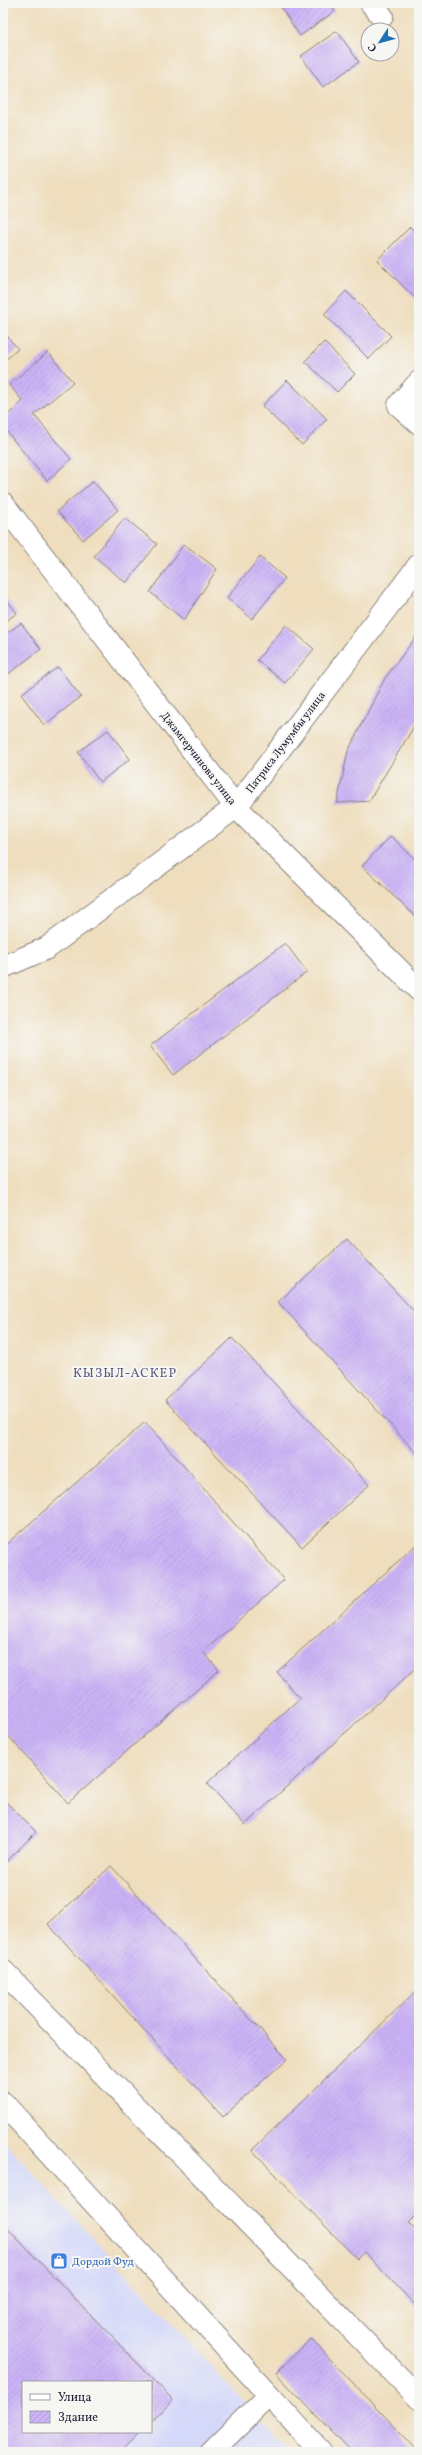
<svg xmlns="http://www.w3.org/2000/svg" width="422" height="2455" font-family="Vollkorn,serif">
<defs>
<pattern id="building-hatch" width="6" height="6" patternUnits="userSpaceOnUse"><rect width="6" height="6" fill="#cbb3f6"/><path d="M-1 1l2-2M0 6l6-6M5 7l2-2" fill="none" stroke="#ae9ad4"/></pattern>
</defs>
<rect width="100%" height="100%" fill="#f6f6f2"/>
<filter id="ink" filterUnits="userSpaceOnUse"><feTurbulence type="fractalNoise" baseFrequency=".025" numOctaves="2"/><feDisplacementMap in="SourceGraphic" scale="8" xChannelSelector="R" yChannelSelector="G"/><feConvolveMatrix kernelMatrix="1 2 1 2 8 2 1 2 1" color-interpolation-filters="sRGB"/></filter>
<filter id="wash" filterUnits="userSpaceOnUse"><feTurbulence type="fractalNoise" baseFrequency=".012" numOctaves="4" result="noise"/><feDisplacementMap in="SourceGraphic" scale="16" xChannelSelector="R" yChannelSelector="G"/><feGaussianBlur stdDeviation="0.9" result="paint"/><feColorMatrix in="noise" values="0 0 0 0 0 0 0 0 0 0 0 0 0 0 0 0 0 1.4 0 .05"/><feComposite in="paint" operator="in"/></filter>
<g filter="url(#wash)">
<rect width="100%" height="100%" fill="#efdebe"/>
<path fill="#d4d8f9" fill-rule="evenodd" d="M 3,2140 L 290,2452 L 3,2452 ZM 23,2382 L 151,2382 L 151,2432 L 23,2432 Z"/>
<g id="blocks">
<g fill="url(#building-hatch)">
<polygon points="278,3 329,3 335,11 300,36"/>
<polygon points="337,31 359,62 323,87 301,56"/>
<polygon points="410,227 419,235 419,302 377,260"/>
<polygon points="346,291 391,336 369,359 324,314"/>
<polygon points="3,331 18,349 3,362"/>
<polygon points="324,342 355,374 337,392 305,361"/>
<polygon points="48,352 73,382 34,415 71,459 47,481 3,427 3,419 23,401 9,385"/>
<polygon points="287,380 327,419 302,445 262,406"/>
<polygon points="93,481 118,510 83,540 57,511"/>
<polygon points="125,518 157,544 126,583 94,556"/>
<polygon points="184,544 217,569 184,620 150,592"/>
<polygon points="260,557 285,578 252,619 227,598"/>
<polygon points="3,595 17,613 3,623"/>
<polygon points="21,623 41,649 3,678 3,636"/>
<polygon points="286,625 314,649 285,683 257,660"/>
<polygon points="419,633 419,718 369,801 337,803 348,751 385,678"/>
<polygon points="58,667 81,697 44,725 21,694"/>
<polygon points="108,730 130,759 100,782 78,752"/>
<polygon points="391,836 419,863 419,920 362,866"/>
<polygon points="285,943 307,972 173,1075 150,1046"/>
<polygon points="347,1239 419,1317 419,1456 278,1302"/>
<polygon points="232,1338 369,1485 302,1547 165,1400"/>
<polygon points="145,1422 284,1580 203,1652 219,1670 68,1803 3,1730 3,1547"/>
<polygon points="419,1542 419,1665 245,1825 207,1783 300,1698 277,1672"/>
<polygon points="3,1799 36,1832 3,1865"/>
<polygon points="111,1866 287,2059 223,2117 48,1924"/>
<polygon points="419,1988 419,2212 408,2223 419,2234 419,2309 364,2252 357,2259 252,2150"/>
<polygon points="3,2224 173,2400 151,2422 151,2382 23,2382 23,2432 140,2432 120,2452 3,2452"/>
<polygon points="311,2339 419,2452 351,2452 276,2373"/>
</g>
</g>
</g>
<g filter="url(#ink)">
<use href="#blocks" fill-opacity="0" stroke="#88807c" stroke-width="1"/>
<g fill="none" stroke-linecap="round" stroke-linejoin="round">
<g stroke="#88807c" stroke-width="24">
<g id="minor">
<polyline points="371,3 382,16"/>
<polyline points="419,382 399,405 419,423"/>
<polyline points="3,504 236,807 419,990"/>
<polyline points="3,967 47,948 236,807 419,565"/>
<polyline points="3,1971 419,2398"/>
<polyline points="3,2103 321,2452"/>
<polyline points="211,2452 268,2396"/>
</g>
</g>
<use href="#minor" stroke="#fff" stroke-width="22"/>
</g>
</g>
<defs>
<g id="shop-square" transform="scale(0.9)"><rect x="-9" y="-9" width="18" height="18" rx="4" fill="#3f7fe0" stroke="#f6f6f2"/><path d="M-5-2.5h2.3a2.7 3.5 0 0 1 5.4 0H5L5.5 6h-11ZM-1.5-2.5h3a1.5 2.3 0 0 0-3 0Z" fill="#fff"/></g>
</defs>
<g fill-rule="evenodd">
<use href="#shop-square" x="59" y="2261"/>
</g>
<g text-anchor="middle" stroke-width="4" stroke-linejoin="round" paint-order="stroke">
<g font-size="11" fill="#22223b" stroke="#f6f6f2">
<text transform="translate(285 742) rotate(-53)" y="4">Патриса Лумумбы улица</text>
<text transform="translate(199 758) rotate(52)" y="4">Джамгерчинова улица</text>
</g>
<g font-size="11" fill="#366cbe" stroke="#f6f6f2" text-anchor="start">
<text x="72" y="2265">Дордой Фуд</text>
</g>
<g font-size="13" letter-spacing="1" fill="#5d557c" stroke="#f6f6f2">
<text x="125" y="1377">КЫЗЫЛ-АСКЕР</text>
</g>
</g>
<rect width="422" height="2455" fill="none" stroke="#f6f6f2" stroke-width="16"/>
<rect x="22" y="2381" width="130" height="52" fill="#f6f6f2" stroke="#a1a1a9"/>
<rect x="30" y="2394" width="20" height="6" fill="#ffffff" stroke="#a1a1a9"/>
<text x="58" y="2401" font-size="12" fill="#22223b">Улица</text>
<rect x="30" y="2411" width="20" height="12" fill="url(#building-hatch)" stroke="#a1a1a9"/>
<text x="58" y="2421" font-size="12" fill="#22223b">Здание</text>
<g transform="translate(380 42) rotate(234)"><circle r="19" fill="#f6f6f2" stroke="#a1a1a9"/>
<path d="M0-3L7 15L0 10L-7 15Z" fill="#1f6fb2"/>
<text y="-6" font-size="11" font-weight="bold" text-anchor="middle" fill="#22223b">С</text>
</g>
</svg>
